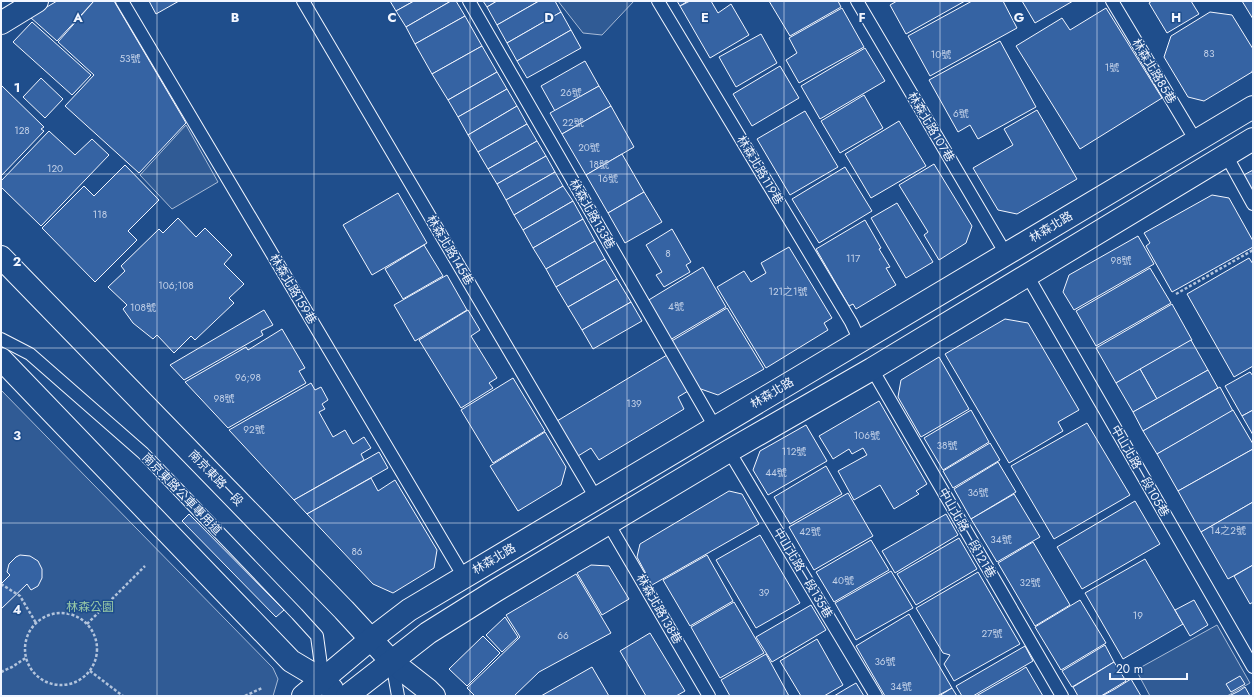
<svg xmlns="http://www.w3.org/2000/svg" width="1254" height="697" font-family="Jost,'Noto Sans TC',sans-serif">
<rect width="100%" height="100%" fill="#1f4e8c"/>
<g fill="#305b95" stroke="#a8bbd7">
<polygon points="558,1 634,1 602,35 583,33"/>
<polygon points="186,125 218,182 172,209 140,175"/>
<polygon points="1,390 273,668 278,679 273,696 1,696"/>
<polygon points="1217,625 1250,683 1227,696 1150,696 1136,670"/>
</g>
<g fill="#3563a3" stroke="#f2f6ff">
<polygon points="57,1 94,1 57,41 30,17"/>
<polygon points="94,1 114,1 186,123 139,173 65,106 94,75 58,42"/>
<polygon points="149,1 179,1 156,14"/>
<polygon points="390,1 414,1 396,11"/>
<polygon points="414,1 451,1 406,27 396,11"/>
<polygon points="451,1 456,1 465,16 415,44 406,27"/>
<polygon points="483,1 497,1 487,7"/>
<polygon points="497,1 539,1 497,25 487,7"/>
<polygon points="539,1 555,1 561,12 507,43 497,25"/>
<polygon points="677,1 688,1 680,6"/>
<polygon points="690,1 711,1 718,13 731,4 749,35 710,58 680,6"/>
<polygon points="769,1 838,1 841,7 790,36"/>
<polygon points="897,1 965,1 906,34 890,5"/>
<polygon points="972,1 1003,1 1017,28 930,76 908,36"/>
<polygon points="1022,1 1073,1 1035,23"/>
<polygon points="1152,1 1191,1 1199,14 1167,33 1149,3"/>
<polygon points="1242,1 1253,1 1253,19"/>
<polygon points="842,8 864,47 799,83 786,60 797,53 789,38"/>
<polygon points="1106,8 1162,98 1080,149 1016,46 1062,18 1070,30"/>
<polygon points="561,12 571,30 517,61 507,43"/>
<polygon points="1210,12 1232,15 1253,49 1253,68 1252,72 1204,101 1188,97 1164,57 1171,36"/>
<polygon points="465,16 482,46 432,74 415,44"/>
<polygon points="32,22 91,75 72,95 13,42"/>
<polygon points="571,30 581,48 527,78 517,61"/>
<polygon points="761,34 777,63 736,87 719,57"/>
<polygon points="1000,41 1036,107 978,139 970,125 958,132 929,80"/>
<polygon points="482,46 497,72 448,100 432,74"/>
<polygon points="865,48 885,81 820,119 801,86"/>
<polygon points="585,61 599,86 555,111 541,86"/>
<polygon points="780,66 799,98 752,126 733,94"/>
<polygon points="497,72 507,89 458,117 448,100"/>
<polygon points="41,78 63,99 45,118 23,97"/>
<polygon points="1,85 44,127 41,129 44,131 1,176"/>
<polygon points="599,86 611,106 562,134 550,113"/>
<polygon points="507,89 517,106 468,135 458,117"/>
<polygon points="864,95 883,128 840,153 821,121"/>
<polygon points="517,106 527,124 478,152 468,135"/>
<polygon points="611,106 634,147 586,175 562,134"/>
<polygon points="1037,110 1077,179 1017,214 998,210 973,168 1013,145 1004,129"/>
<polygon points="805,111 838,167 790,195 757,139"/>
<polygon points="899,121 926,166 871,198 845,154"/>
<polygon points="527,124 537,141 488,169 478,152"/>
<polygon points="49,131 75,155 92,139 109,155 41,226 1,187 1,181"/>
<polygon points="537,141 546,156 497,184 488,169"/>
<polygon points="622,154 644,192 608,213 586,175"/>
<polygon points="546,156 555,172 506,200 497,184"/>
<polygon points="934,164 972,226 966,243 939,260 924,235 928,232 899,185"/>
<polygon points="125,165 159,200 128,231 137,240 95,282 42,228 84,186 94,196"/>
<polygon points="845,167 872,211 819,243 792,199"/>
<polygon points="1253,170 1253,194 1242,176"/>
<polygon points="555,172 563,186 514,215 506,200"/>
<polygon points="563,186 573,201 523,230 514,215"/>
<polygon points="644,192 662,222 625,243 608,213"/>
<polygon points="398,193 427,243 372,275 343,225"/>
<polygon points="1212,195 1229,198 1253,241 1253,247 1172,292 1146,246 1150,243 1144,233"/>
<polygon points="573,201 583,219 533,248 523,230"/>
<polygon points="897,203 933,262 906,278 871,218"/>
<polygon points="178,218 196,237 205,228 232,255 224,264 244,284 229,298 234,303 195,340 191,336 174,353 157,335 153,339 133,323 123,309 127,305 108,287 125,271 121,266 159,229 163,233"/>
<polygon points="583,219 595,241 546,269 533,248"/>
<polygon points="865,220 881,248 879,249 890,267 886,268 896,285 856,309 853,304 849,306 816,249"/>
<polygon points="672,229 691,262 686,265 690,272 664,287 656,275 662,272 646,245"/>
<polygon points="1138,236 1154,264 1074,310 1063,292 1069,275"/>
<polygon points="595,241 605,259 556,287 546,269"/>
<polygon points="424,245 443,276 403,299 385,269"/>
<polygon points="789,247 832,318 824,323 828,330 766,368 717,287 744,271 751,282 766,273 761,263"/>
<polygon points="1249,258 1253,264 1253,366 1234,377 1187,294"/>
<polygon points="605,259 617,279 568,307 556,287"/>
<polygon points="703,267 726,307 670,340 647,301"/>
<polygon points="1150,268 1171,303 1096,346 1076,311"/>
<polygon points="447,275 467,310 415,341 394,305"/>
<polygon points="617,279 631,302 582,330 568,307"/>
<polygon points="631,302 642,321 593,349 582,330"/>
<polygon points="1172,304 1192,340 1116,383 1096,348"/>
<polygon points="727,308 764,369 718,395 698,388 670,342"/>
<polygon points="264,310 273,325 261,331 263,335 184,380 170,365"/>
<polygon points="468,310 480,330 471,336 497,378 489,383 493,388 461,408 419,340"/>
<polygon points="1005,319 1028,323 1079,410 1058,422 1063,431 1009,463 945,354"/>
<polygon points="282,329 305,368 299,371 306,383 228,428 185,382 246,347 248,350"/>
<polygon points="1191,340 1208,370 1157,399 1140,369"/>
<polygon points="667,355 688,391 678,397 684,409 599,460 591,448 578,456 557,421"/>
<polygon points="939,357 969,409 921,437 898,397 901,380"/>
<polygon points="1140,369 1157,399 1133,412 1116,383"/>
<polygon points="1208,370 1218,388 1143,431 1133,412"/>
<polygon points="1250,372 1253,376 1253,410 1242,416 1225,386"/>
<polygon points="513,378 545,431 493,463 461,410"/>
<polygon points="311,383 315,390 321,387 328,400 322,404 325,409 319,412 333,437 345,430 353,444 364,437 371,448 361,454 364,460 294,500 229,430"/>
<polygon points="1220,387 1233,411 1157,454 1143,431"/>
<polygon points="879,401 927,484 916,491 919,494 894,509 880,485 854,500 838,471 867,455 863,448 852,454 849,449 833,459 819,436"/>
<polygon points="971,410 989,442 943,470 924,438"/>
<polygon points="1233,410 1253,444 1253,449 1178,491 1157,454"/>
<polygon points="1253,410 1253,435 1242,416"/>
<polygon points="1087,423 1130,495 1054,539 1011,466"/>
<polygon points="806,425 827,461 768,495 753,470 760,451"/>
<polygon points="545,432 566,467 561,485 518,511 490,466"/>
<polygon points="990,443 1000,460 953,488 943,471"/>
<polygon points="1253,449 1253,502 1201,532 1178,491"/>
<polygon points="379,452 388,468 307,514 294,500"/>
<polygon points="998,462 1016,492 971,519 954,489"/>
<polygon points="826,466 842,494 790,524 774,497"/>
<polygon points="371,478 378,491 395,480 437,550 434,568 393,593 373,584 307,514"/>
<polygon points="729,491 742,494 759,524 652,585 637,557 640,544"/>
<polygon points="848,493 873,536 814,570 789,527"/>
<polygon points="1014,494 1040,537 997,562 971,519"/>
<polygon points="1135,501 1160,544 1082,589 1057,547"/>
<polygon points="1253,502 1253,565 1228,579 1201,532"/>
<polygon points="189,514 284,610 276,617 182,521"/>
<polygon points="946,514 958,535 895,573 882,551"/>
<polygon points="760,535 800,603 756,628 716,560"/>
<polygon points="959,538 977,569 916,605 897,574"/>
<polygon points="871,540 889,570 834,602 816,572"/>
<polygon points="1033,542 1070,605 1035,626 998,563"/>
<polygon points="20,555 30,556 38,561 42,569 42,578 38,586 31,590 27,584 1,609 1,584 10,575 7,572 9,564 16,557"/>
<polygon points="707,555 733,601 690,626 663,580"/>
<polygon points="1145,559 1183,624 1123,659 1085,593"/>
<polygon points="591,565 609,566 629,599 602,615 577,573"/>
<polygon points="1253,565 1253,602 1250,604 1234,576"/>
<polygon points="891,571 913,608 856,640 835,603"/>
<polygon points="978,572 1020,644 954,681 944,664 950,655 943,653 916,608"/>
<polygon points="576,574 611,633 539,672 514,696 475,696 467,688 520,637 506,615"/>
<polygon points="1080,600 1106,643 1061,670 1035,627"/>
<polygon points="1194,600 1208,625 1190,636 1175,610"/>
<polygon points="734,602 764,653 720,678 691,627"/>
<polygon points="811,605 826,630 772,662 756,637"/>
<polygon points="909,614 952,688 937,696 885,696 856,646"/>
<polygon points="505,617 518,637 502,652 486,635"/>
<polygon points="650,633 685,691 676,696 646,696 620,651"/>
<polygon points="483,636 500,653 467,686 449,669"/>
<polygon points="817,639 843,685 824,696 801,696 780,661"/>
<polygon points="1105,645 1114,662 1072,687 1062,671"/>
<polygon points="1025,646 1033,661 973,696 962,696 956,686"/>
<polygon points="766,654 789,696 730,696 721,680"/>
<polygon points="1114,662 1126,681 1101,696 1078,696 1073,687"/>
<polygon points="592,667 609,696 541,696"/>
<polygon points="1026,667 1043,696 976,696 1020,671"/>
<polygon points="1240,676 1245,684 1231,692 1226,684"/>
<polygon points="1131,679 1141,696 1102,696 1115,689"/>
<polygon points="856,683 864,696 834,696 849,687"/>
<polygon points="1245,687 1250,696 1229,696 1239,691"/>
<polygon points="952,688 957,696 939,696"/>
</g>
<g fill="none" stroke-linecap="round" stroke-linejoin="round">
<g stroke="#f2f6ff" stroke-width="14">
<g id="lane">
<polyline points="122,1 464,577"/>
<polyline points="303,1 596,498"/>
<polyline points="469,1 715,427"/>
<polyline points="658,1 851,322 860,341"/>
<polyline points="857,1 1006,254"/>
<polyline points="1112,1 1196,141"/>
<polyline points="1226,155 1253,204"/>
<polyline points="1027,275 1253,667"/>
<polyline points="1,339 30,354 143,453 297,614 317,636 323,680"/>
<polyline points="872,369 1062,696"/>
<polyline points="729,451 876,696"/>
<polyline points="608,523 709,696"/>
<polyline points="392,662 398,696"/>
</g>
</g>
<g stroke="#f2f6ff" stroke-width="24">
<polyline id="street" points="1,23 37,1"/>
</g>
<g stroke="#f2f6ff" stroke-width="24">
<g id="secondary">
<polyline points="1,257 344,610 391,661 428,690 434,696"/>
<polyline points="1,359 291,661 323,680 332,689"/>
<polyline points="303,696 371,639 409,610 1253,107"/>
<polyline points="347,696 428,633 495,591 729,451 872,369 1253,139"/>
</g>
</g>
<g stroke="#b3c4dc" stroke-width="2.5" stroke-dasharray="3 2" stroke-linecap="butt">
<polyline points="1176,294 1253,250"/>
<polyline points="1,584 20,596 36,623"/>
<circle cx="61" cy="649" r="36"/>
<polyline points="87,624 145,566"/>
<polyline points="90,671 123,696"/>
<polyline points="1,672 12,667 27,657"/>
<polyline points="245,696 262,688"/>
</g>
<use href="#lane" stroke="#1f4e8c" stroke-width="12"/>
<use href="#street" stroke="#1f4e8c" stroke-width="22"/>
<use href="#secondary" stroke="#1f4e8c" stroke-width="22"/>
</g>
<path fill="none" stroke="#f2f6ff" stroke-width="1" stroke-opacity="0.55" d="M 157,1 L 157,696M 314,1 L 314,696M 470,1 L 470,696M 627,1 L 627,696M 784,1 L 784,696M 940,1 L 940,696M 1097,1 L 1097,696M 1,174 L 1253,174M 1,348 L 1253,348M 1,523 L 1253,523"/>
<g text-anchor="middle" stroke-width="3" stroke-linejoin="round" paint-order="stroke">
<g font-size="10" fill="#c3d1e8">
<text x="1209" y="57">83</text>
<text x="941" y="58">10號</text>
<text x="130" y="62">53號</text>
<text x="1112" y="71">1號</text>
<text x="571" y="96">26號</text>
<text x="961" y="117">6號</text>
<text x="573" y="126">22號</text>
<text x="22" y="134">128</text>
<text x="589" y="151">20號</text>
<text x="599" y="168">18號</text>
<text x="55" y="172">120</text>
<text x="608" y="182">16號</text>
<text x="100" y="218">118</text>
<text x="668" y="257">8</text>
<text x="853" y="262">117</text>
<text x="1121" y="264">98號</text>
<text x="176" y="289">106;108</text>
<text x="788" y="295">121之1號</text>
<text x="676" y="310">4號</text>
<text x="143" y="311">108號</text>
<text x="248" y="381">96;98</text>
<text x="224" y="402">98號</text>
<text x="634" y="407">139</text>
<text x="254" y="433">92號</text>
<text x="867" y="439">106號</text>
<text x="947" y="449">38號</text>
<text x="794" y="455">112號</text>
<text x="776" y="476">44號</text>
<text x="978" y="496">36號</text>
<text x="1228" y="534">14之2號</text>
<text x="810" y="535">42號</text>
<text x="1001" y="543">34號</text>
<text x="357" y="555">86</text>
<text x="843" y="584">40號</text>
<text x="1030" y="586">32號</text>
<text x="764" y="596">39</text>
<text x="1138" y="619">19</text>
<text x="992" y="637">27號</text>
<text x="563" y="639">66</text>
<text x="885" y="665">36號</text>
<text x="901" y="690">34號</text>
</g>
<g font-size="12" fill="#f2f6ff" stroke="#1f4e8c">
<text transform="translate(1154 71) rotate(59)" y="4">林森北路85巷</text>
<text transform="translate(931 127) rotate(59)" y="4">林森北路107巷</text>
<text transform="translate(760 170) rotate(59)" y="4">林森北路119巷</text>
<text transform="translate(592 214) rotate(60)" y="4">林森北路133巷</text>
<text transform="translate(1051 227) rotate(-31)" y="4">林森北路</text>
<text transform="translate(450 250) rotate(59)" y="4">林森北路145巷</text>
<text transform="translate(293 289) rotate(59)" y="4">林森北路159巷</text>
<text transform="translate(772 393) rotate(-31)" y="4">林森北路</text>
<text transform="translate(1140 471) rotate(60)" y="4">中山北路一段105巷</text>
<text transform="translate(216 478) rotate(46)" y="4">南京東路一段</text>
<text transform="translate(182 494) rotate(46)" y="4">南京東路公車專用道</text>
<text transform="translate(967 533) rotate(60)" y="4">中山北路一段121巷</text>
<text transform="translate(494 559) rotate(-31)" y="4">林森北路</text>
<text transform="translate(803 573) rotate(59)" y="4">中山北路一段135巷</text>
<text transform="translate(659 609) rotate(60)" y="4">林森北路138巷</text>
</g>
<g font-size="12" fill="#97c8a6" stroke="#1f4e8c">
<text x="90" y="611">林森公園</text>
</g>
</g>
<g font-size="13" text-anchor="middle" font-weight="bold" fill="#f2f6ff" stroke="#1f4e8c" stroke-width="3" stroke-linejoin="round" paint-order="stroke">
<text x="78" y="22">A</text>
<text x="235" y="22">B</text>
<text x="392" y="22">C</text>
<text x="549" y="22">D</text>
<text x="705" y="22">E</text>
<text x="862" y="22">F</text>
<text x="1019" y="22">G</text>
<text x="1176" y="22">H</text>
<text x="17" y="92">1</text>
<text x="17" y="266">2</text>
<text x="17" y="440">3</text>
<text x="17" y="614">4</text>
</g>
<rect width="1254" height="697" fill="none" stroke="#f2f6ff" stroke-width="4"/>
<path d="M1110 673v6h77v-6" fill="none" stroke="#f2f6ff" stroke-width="2"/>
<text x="1116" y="673" font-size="12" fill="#f2f6ff" stroke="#1f4e8c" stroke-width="3" paint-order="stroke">20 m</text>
</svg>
